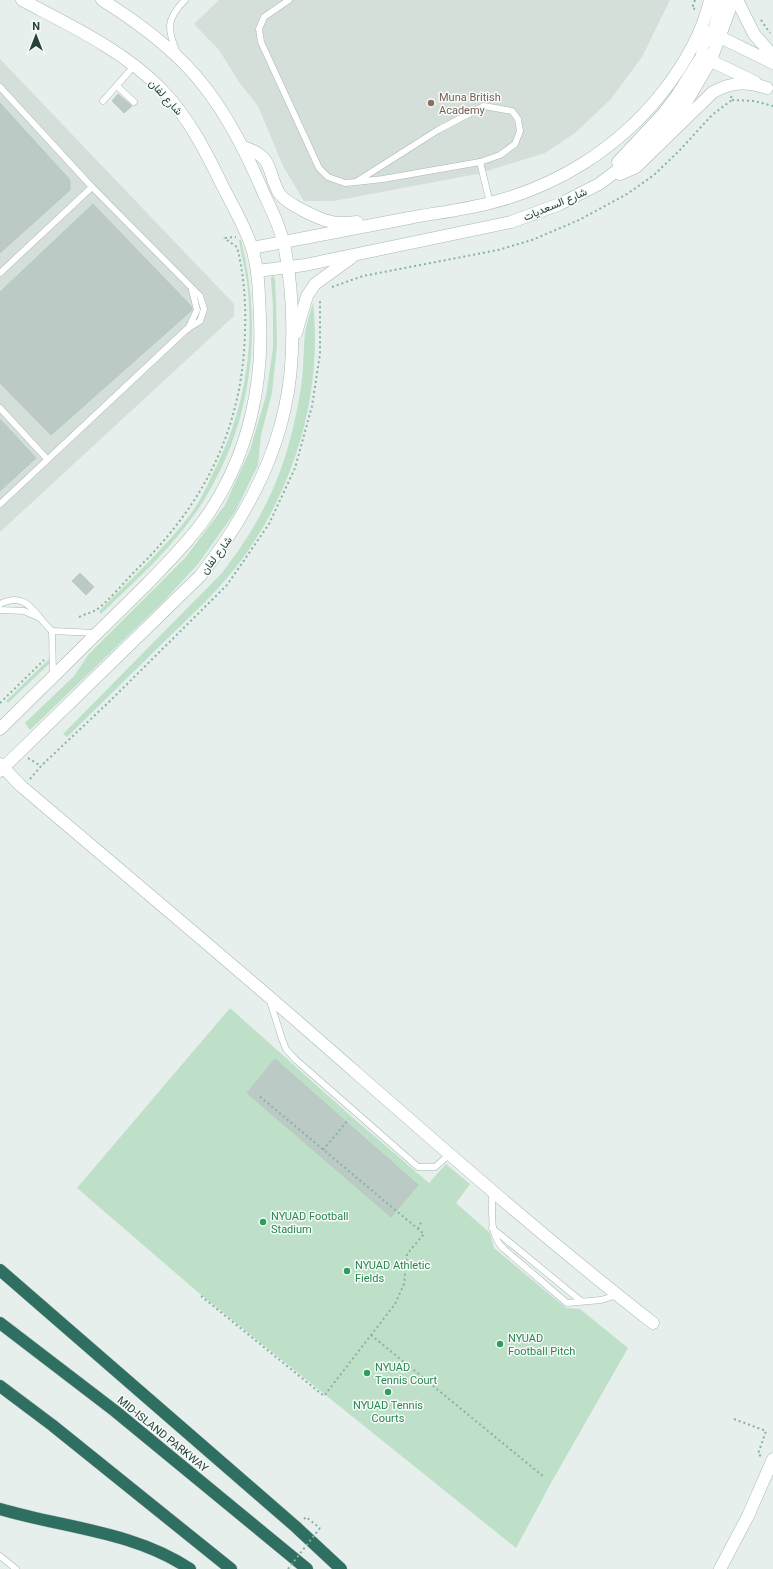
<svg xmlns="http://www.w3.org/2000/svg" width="773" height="1569" font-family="Roboto,Vazirmatn,sans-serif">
<rect width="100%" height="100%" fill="#e6efeb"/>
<g fill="#d4dfda">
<polygon points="219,0 670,0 642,57 610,100 575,133 545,153 477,174 334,201 304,201 283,166 258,106 239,82 219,50 194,24"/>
<polygon points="0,59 234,304 234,316 0,532"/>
</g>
<g fill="#bfe0c8">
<path d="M 239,240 L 241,240 C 266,339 249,446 185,527 C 160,559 130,586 101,614 L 99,611 C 130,580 163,550 190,515 C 199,503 206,489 212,475 C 244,414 255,350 247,282 C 245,268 241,254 239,240 Z"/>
<polygon points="272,275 275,279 276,300 277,345 272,393 261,435 258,465 235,512 198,564 164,601 30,730 25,723 74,676 89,654 185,558 225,505 250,450 266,396 273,348 273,307 271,279"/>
<path d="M 313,303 C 324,403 288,511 220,586 C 204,604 186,620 169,637 C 135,670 101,704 67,737 L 63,734 L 222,573 C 268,513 289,463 301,387 C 304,369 303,351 305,333 C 307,323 310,313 313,303 Z"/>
<polygon points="49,659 51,662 8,703 6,701"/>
<polygon points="230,1008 351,1116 429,1183 446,1164 470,1184 456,1203 490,1233 494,1248 566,1308 580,1309 628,1348 551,1483 516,1548 200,1294 77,1188"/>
</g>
<g fill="#bbcac4" stroke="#b8c9c2">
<polygon points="118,94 132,106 124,113 112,101"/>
<polygon points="0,103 70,180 70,190 0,253"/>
<polygon points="93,204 191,306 192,310 51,435 0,383 0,292"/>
<polygon points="0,419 36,458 0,491"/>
<polygon points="80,573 94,587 86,595 72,581"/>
<polygon points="275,1059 418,1185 391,1217 247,1093"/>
</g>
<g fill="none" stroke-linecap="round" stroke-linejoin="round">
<g stroke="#a8b8b2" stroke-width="7">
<g id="service">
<polyline points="289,0 264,17 259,29 261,42 319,168 328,177 345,183 356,182 383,179 480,162 500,155 515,144 520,131 518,119 512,111 484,106 438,130 356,182"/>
<path d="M 177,53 C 167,29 166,19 185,0"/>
<polyline points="117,86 134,102"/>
<polyline points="0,87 92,187 200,296 204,309 200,321 187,329 0,504"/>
<polyline points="103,101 134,66"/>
<polyline points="480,162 490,203"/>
<polyline points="0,273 92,187"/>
<polyline points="188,329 197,310 192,290"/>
<polyline points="0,408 47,459"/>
<path d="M 0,604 C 28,590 35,616 52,631 L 96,633"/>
<polyline points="0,610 24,611 40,618"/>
<polyline points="52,631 53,675"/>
<polyline points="270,1001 282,1039 286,1049 295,1059 418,1167 435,1167 450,1154"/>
<path d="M 492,1192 C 493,1212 488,1234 504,1249 L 567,1303 L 601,1300 L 617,1295"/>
<polyline points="492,1228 581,1301"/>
<polyline points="0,1556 16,1569"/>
</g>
</g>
<g stroke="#a8b8b2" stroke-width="13">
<g id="minor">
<path d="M 0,764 L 21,786 C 113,864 206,942 297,1021 C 414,1123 530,1227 653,1323"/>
<polyline points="720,1569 748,1516 773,1459"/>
</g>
</g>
<g stroke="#a8b8b2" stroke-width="13">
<g id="tertiary">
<polyline points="737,0 754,34 773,56"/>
<polyline points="701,30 720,37 773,63"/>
<polyline points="711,41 722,0"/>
<polyline points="705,58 755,82"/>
<path d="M 243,147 C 275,157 266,170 279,193 C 285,203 320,220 332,222 C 341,224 348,223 357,222"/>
<polyline points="618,162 663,114 678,94 702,56 703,43 701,30"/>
<path d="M 620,174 L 636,167 L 713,92 C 732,82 747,81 767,88"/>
<path d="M 252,248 C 304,238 357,228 409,218 C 436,213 463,210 490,203 C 558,186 618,148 662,93 C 684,65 702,35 710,0"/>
<polyline points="257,271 305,265 511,222 560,204 599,184 627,163 650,142 687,101 711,60 733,0"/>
<polyline points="296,333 307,296 315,284 351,258"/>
<path d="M 0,729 L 149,582 C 172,558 197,533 214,505 C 249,449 263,384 260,319 C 259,295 259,271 252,248 C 245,227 234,208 224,189 C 207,154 189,117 161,89 C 123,50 69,25 22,0"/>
<path d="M 0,771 L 200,576 C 239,526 272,470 285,407 C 296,360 294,287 283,241 C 279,224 271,209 264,194 C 248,156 230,119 204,86 C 177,51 139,23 102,0"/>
</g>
</g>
<g stroke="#c2cac8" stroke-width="13">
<g id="motorway">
<polyline points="0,1270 296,1527 341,1569"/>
<polyline points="0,1323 115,1411 307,1569"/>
<polyline points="0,1386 52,1425 231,1569"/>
<path d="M 0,1509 C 64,1528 133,1531 190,1569"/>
</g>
</g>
<g stroke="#86b3a5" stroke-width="2" stroke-dasharray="2 3" stroke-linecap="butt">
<polyline points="695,0 692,8 695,9"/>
<polyline points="761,20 770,33"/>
<polyline points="732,100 754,101 773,106"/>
<polyline points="225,238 236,237"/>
<polyline points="332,287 363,276 498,250 532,240 579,220 627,194 654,175 679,151 712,115 732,100 731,96"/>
<path d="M 79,617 C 85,614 91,613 96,610 C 106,604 127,579 137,569 C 205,503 243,427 245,331 C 246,303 244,275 237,247 L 224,238"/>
<polyline points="0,703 44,660"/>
<polyline points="28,758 41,766"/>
<polyline points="30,779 41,766 111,700 227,585 269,524 295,468 312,406 320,354 320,300"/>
<polyline points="323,1150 349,1119"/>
<polyline points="418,1229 422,1220"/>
<polyline points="201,1296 324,1396 395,1304 404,1284 407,1254 424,1234 258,1095"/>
<polyline points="371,1335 544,1477"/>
<polyline points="734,1419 766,1431 758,1454 762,1457"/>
<polyline points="304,1519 306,1517 320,1528"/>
</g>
<use href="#service" stroke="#fff" stroke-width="6"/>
<use href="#minor" stroke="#fff" stroke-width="12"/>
<use href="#tertiary" stroke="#fff" stroke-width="12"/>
<use href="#motorway" stroke="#2f6f62" stroke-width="12"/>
<polyline stroke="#86b3a5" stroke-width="2" stroke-dasharray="2 3" stroke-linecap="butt" points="288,1569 320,1528"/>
</g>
<circle fill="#8d6e63" stroke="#f7fbf9" stroke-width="1.5" cx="431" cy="103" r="4"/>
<g fill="#2e9e5b" stroke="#f7fbf9" stroke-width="1.5">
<circle cx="263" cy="1222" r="4"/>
<circle cx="347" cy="1271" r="4"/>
<circle cx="500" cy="1344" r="4"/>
<circle cx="367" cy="1373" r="4"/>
<circle cx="388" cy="1392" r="4"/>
</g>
<g text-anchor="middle" stroke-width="3" stroke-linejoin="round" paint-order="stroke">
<g font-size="11" fill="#24423a" stroke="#f7fbf9">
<text transform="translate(166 97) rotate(48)" y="4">شارع لفان</text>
<text transform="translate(555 204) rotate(-23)" y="4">شارع السعديات</text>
<text transform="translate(216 555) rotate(-53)" y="4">شارع لفان</text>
<text transform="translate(163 1434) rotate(39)" y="4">MID-ISLAND PARKWAY</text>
</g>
<g font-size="11" fill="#785e54" stroke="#f7fbf9" text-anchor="start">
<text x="439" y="101">Muna British<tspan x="439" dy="13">Academy</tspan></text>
</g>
<g font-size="11" fill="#27864d" stroke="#f7fbf9" text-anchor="start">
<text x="271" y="1220">NYUAD Football<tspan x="271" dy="13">Stadium</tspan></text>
<text x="355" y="1269">NYUAD Athletic<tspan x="355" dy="13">Fields</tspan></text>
<text x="508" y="1342">NYUAD<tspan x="508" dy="13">Football Pitch</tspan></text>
<text x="375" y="1371">NYUAD<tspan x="375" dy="13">Tennis Court</tspan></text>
<text x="388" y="1409" text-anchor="middle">NYUAD Tennis<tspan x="388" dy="13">Courts</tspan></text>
</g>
</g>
<g transform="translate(36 36)" stroke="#f7fbf9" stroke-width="3" paint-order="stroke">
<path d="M0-3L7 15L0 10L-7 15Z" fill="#24423a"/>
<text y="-6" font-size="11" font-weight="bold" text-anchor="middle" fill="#24423a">N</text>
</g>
</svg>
